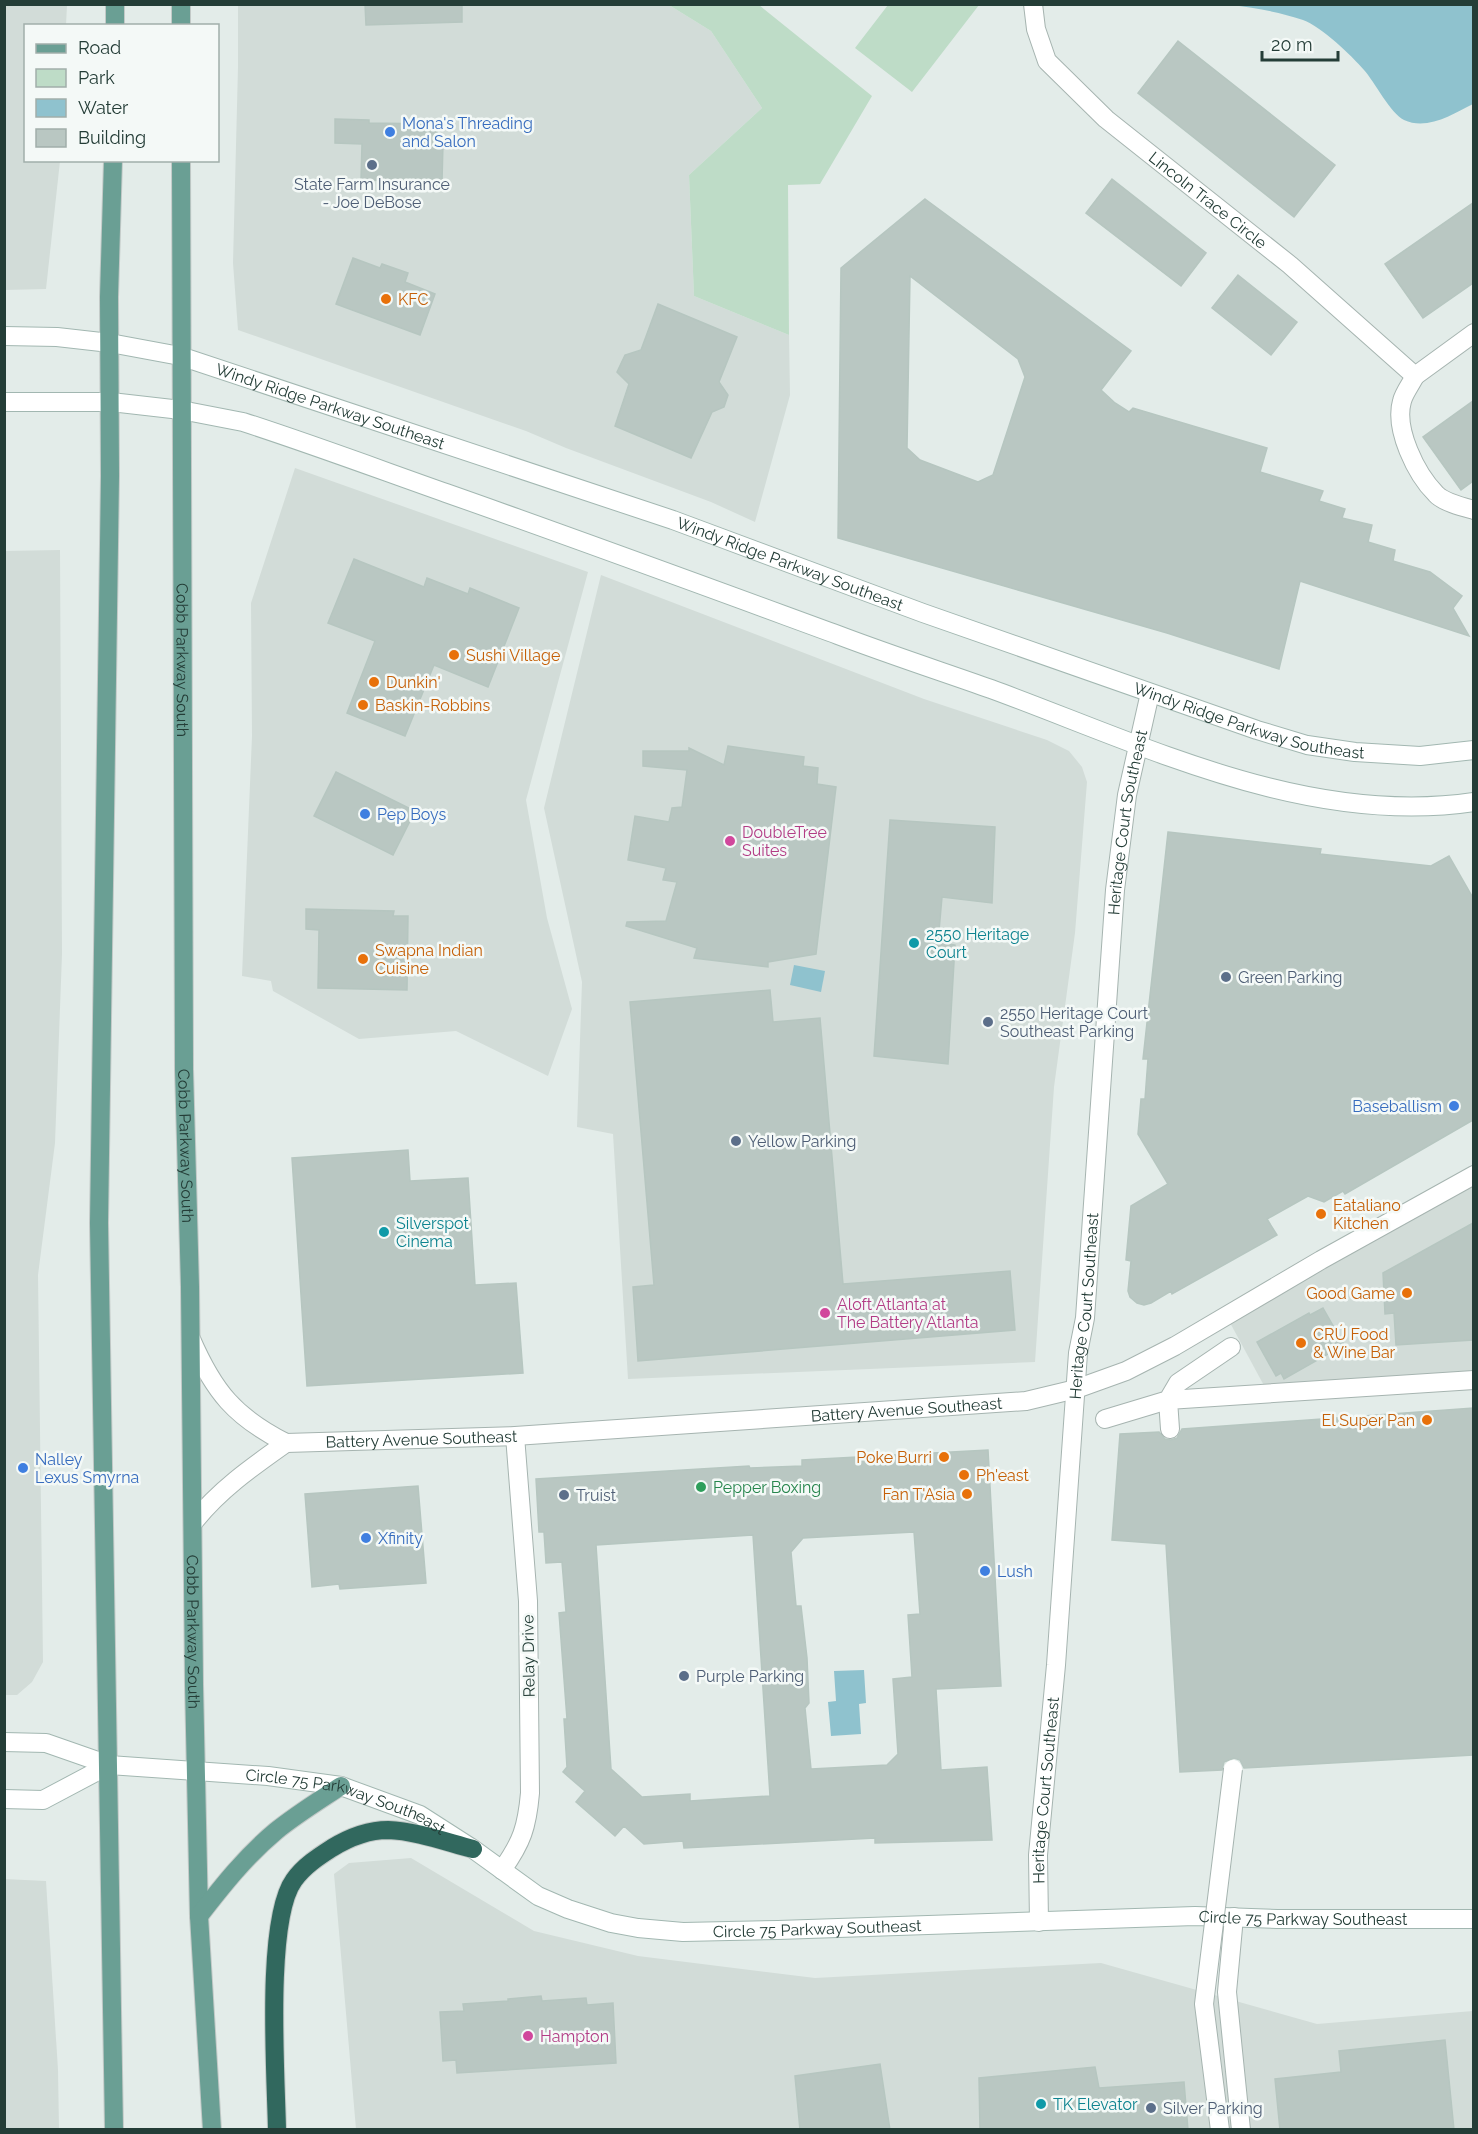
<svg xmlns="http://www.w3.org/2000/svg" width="1478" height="2134" font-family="Raleway,sans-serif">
<rect width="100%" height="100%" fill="#e3ece9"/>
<g fill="#d2dcd8">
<polygon points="4,5 67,5 66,25 26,26 26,160 60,161 46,289 5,290"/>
<polygon points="238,5 669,5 711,31 762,108 689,175 694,296 789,335 790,395 755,522 711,502 566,448 526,431 238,330 233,263 238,67"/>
<polygon points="295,468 588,572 526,800 547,918 572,1009 548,1076 456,1031 359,1039 273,991 271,981 242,976 252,736 251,603"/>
<polygon points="60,550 62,954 55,1143 38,1275 43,1662 32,1682 17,1695 5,1695 4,551"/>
<polygon points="601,575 924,699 1047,740 1069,751 1082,767 1087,782 1075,933 1054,1087 1035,1362 628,1379 613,1134 577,1127 582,982 544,808"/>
<polygon points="1473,1180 1473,1378 1268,1393 1228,1319"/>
<polygon points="411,1858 534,1931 638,1956 815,1978 1101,1963 1317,2024 1473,2011 1473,2129 356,2129 334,1874 349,1863"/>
<polygon points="4,1879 46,1881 58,2070 59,2129 5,2129"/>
</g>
<g fill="#bedcc7">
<polygon points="669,5 759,5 872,96 820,184 788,185 789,335 694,296 689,175 762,108 711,31"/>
<polygon points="888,5 888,4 979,5 912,92 855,48"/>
</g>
<g fill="#8fc2ce">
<path d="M 1231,5 L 1473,5 L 1473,104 C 1453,114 1427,131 1404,120 C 1391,114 1374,81 1364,70 C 1351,55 1322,27 1303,20 C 1280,12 1255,8 1231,5 Z"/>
<polygon points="794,965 825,971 821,992 790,985"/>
<polygon points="864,1670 866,1703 859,1704 861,1734 831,1736 828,1702 836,1701 834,1671"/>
</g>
<g fill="#b9c7c2" stroke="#b6c6c0" stroke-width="1.5" fill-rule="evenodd">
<polygon points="365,4 462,4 462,22 366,25"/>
<polygon points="1178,41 1335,165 1294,217 1138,93"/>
<polygon points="335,119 369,120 369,123 437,124 437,143 443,143 442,182 361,180 362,144 335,143"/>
<polygon points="1112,179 1206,253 1181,286 1086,213"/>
<path d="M 925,199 L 1131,351 L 1101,390 L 1115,403 L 1129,412 L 1133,408 L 1267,448 L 1260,472 L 1323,491 L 1319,501 L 1345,509 L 1342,518 L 1372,525 L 1368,542 L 1395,550 L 1393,561 L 1430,572 L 1462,596 L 1453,608 L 1469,636 L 1300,581 L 1279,669 L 1167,633 L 838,538 L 841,268 ZM 910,276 L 1018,359 L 1025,377 L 993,475 L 978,482 L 920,460 L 907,448 Z"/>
<polygon points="1473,203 1473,283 1423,318 1385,264"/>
<polygon points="353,258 380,268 382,264 408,273 405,282 435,294 420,335 336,304"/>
<polygon points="1238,275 1297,322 1271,355 1212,308"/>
<polygon points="658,304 737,337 719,382 728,395 724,407 712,412 691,458 615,426 629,384 617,372 625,355 641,350"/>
<polygon points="1473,401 1473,481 1461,490 1423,437"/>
<polygon points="354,559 424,587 427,578 468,594 470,588 519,608 488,687 434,665 405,736 347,713 375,641 328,623"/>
<polygon points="728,746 804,757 803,766 818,768 817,784 836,787 816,954 768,962 768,967 694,958 697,948 626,926 627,922 666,921 677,882 663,880 666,868 628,860 635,816 669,822 672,808 682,807 687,770 643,766 643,751 689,751 689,748 724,765"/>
<polygon points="336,772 415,811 393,855 314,816"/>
<polygon points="890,820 995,827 992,903 942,897 938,942 955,945 948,1064 874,1056"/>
<polygon points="1168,832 1321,849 1320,854 1431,866 1449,856 1473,898 1473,1120 1345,1194 1343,1191 1324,1202 1308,1196 1267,1219 1277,1235 1172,1294 1171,1291 1151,1303 1144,1305 1137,1303 1130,1297 1128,1291 1131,1261 1126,1260 1131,1206 1168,1184 1138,1134 1141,1099 1145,1099 1148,1059 1143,1059"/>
<polygon points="306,909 394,911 393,916 408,916 407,990 318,988 319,930 306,929"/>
<polygon points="770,990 773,1022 820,1018 843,1284 1010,1271 1015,1330 638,1361 633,1287 654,1285 630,1002"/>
<polygon points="408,1150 410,1181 468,1178 475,1285 516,1283 523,1373 307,1386 292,1158"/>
<polygon points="1473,1223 1473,1340 1396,1345 1394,1313 1385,1314 1383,1273"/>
<polygon points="1323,1308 1344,1345 1284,1379 1281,1373 1276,1376 1257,1342 1309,1313 1310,1315"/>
<polygon points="1473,1408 1473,1755 1244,1768 1240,1760 1234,1758 1224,1762 1222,1770 1180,1772 1166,1544 1112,1540 1120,1434 1159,1432 1165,1439 1171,1440 1177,1438 1182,1429"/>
<path d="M 988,1450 L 1001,1686 L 936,1689 L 941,1770 L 987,1767 L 992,1840 L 875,1843 L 875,1838 L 684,1848 L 683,1841 L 644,1844 L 624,1826 L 615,1836 L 576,1802 L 585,1791 L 563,1772 L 567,1767 L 564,1719 L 567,1719 L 559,1613 L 566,1612 L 562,1562 L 546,1563 L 544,1532 L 539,1532 L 536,1479 L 749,1466 L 750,1468 L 802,1466 L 802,1460 ZM 914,1532 L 920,1614 L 908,1615 L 912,1677 L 893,1679 L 898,1754 L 887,1765 L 811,1769 L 805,1708 L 809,1703 L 807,1658 L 801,1606 L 796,1606 L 791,1552 L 803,1538 ZM 753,1535 L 770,1796 L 690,1801 L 690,1794 L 642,1797 L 611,1769 L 596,1545 Z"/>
<polygon points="418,1486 426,1583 340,1589 339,1584 312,1587 305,1494"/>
<polygon points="541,1996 542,2001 586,1998 587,2005 613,2003 616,2063 457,2073 456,2060 443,2061 440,2012 464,2011 463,2004 508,2001 508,1999"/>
<polygon points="1445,2040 1454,2130 1280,2130 1275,2079 1341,2072 1339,2051"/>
<polygon points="880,2064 890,2130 800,2130 795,2076"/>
<polygon points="1095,2067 1099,2088 1184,2082 1188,2130 980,2130 979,2078"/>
</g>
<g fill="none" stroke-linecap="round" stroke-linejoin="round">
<g stroke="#a6b4b0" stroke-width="20">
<g id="pedestrian">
<polyline points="1105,1419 1168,1400 1178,1383 1231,1347"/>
<polyline points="1170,1429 1168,1400 1474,1380"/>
<polyline points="1234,1917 1227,1992 1241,2130"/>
</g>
</g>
<g stroke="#a6b4b0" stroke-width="20">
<g id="minor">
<path id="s1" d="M 1033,4 L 1036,29 L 1047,61 L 1106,119 L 1290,265 L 1415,376 L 1474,333"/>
<path d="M 1415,376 C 1411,384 1404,393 1402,401 C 1394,429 1416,474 1436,494 C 1443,502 1463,507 1474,510"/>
<path id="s2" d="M 191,1339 C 214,1392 235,1417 286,1443 L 515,1436 L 1026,1401 L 1076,1389 L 1126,1371 L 1175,1346 L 1321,1260 L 1474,1175"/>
<path d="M 193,1523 C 219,1490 252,1467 286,1443"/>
<path d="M 502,1870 C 522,1842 527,1827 530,1793 L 528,1601 L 515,1436"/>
<path id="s3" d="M 1039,1922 L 1038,1855 L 1056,1665 L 1078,1353 L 1085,1318 L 1115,890 L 1127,795 L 1150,693"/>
</g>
</g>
<g stroke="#a2b7b1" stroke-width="20">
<g id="secondary">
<path id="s4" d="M 4,336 L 57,337 L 110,343 L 180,356 L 673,520 L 923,613 L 1257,730 L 1307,745 L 1355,752 L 1420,756 L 1474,750"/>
<path d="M 4,402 L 111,402 L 181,410 L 243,422 C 311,444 378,469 446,493 C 577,539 707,587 838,635 C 888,654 940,671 991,689 C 1144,745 1307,827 1474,802"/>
<path id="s5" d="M 4,1742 L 46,1743 L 109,1765 L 268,1776 L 341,1786 L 420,1815 L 473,1849 L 538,1896 L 568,1909 L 611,1923 L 638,1928 L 683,1932 L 778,1930 L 1195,1916 L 1277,1919 L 1474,1919"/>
<polyline points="4,1799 43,1800 109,1765"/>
</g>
</g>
<g stroke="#c2c9c7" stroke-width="20">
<g id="primary">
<polyline points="115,26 115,4"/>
<polyline points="181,26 181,4"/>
<polyline points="113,160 109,297 110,476 99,1223 114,2130"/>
<path id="s6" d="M 181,160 L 184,1069 L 190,1287 L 194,1684 L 199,1916 L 212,2130"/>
<path d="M 199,1916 C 223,1885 246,1856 276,1831 C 297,1814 320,1800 341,1786"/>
</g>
</g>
<g stroke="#c2c9c7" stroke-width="20">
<path id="motorway" d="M 277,2130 C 276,2076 265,1920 294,1880 C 304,1866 318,1857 332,1848 C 350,1837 367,1830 388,1830 C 416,1831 446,1842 473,1849"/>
</g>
<use href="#pedestrian" stroke="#fff" stroke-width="18"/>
<use href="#minor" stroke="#fff" stroke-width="18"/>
<use href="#secondary" stroke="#fff" stroke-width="18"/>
<use href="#primary" stroke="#6a9f94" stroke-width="18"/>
<use href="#motorway" stroke="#31685e" stroke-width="18"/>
<g stroke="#a6b4b0" stroke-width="20" stroke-linecap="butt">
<polyline id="pedestrian-bridge" points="1220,2130 1204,2004 1233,1769"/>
</g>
<use href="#pedestrian-bridge" stroke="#fff" stroke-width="18"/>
</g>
<g fill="#3f7fe0" stroke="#f4f9f7" stroke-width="2">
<circle cx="390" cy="132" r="6"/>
<circle cx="365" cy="814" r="6"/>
<circle cx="1454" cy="1106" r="6"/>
<circle cx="23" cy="1468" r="6"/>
<circle cx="366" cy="1538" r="6"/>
<circle cx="985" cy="1571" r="6"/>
</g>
<g fill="#5c6f8a" stroke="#f4f9f7" stroke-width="2">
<circle cx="372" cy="165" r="6"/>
<circle cx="1226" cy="977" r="6"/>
<circle cx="988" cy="1022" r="6"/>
<circle cx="736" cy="1141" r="6"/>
<circle cx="564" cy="1495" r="6"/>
<circle cx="684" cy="1676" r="6"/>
<circle cx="1151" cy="2108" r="6"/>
</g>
<g fill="#e8710a" stroke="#f4f9f7" stroke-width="2">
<circle cx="386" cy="299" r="6"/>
<circle cx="454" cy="655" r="6"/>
<circle cx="374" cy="682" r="6"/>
<circle cx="363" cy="705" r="6"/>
<circle cx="363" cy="959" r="6"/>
<circle cx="1321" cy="1214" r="6"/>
<circle cx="1407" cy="1293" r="6"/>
<circle cx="1301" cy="1343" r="6"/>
<circle cx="1427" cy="1420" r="6"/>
<circle cx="944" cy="1457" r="6"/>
<circle cx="964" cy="1475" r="6"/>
<circle cx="967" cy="1494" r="6"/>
</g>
<g fill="#d1479c" stroke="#f4f9f7" stroke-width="2">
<circle cx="730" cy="841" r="6"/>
<circle cx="825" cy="1313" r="6"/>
<circle cx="528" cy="2036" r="6"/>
</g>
<g fill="#0f9aa8" stroke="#f4f9f7" stroke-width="2">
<circle cx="914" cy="943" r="6"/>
<circle cx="384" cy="1232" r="6"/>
<circle cx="1041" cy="2104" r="6"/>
</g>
<circle fill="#2e9e5b" stroke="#f4f9f7" stroke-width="2" cx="701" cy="1487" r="6"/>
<g text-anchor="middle" stroke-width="5" stroke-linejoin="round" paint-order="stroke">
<g font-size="16" fill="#366cbe" stroke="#f4f9f7" text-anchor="start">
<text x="402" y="129">Mona's Threading<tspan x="402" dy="18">and Salon</tspan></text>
<text x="377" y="820">Pep Boys</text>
<text x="1442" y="1112" text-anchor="end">Baseballism</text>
<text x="35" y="1465">Nalley<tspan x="35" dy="18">Lexus Smyrna</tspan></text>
<text x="378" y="1544">Xfinity</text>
<text x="997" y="1577">Lush</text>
</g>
<g font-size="16" fill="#4e5e75" stroke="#f4f9f7" text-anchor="start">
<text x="372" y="190" text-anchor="middle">State Farm Insurance<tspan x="372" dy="18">- Joe DeBose</tspan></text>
<text x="1238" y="983">Green Parking</text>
<text x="1000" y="1019">2550 Heritage Court<tspan x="1000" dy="18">Southeast Parking</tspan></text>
<text x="748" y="1147">Yellow Parking</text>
<text x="576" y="1501">Truist</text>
<text x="696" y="1682">Purple Parking</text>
<text x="1163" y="2114">Silver Parking</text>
</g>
<g font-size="16" fill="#243d37" stroke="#f4f9f7">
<text dy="6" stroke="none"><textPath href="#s1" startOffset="272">Lincoln Trace Circle</textPath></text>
<text dy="6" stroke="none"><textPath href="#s4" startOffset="336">Windy Ridge Parkway Southeast</textPath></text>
<text dy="6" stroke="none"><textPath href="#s4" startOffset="822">Windy Ridge Parkway Southeast</textPath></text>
<text dy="6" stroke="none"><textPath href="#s6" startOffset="500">Cobb Parkway South</textPath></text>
<text dy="6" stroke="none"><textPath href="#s4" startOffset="1308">Windy Ridge Parkway Southeast</textPath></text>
<text dy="6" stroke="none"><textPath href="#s3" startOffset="1104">Heritage Court Southeast</textPath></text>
<text dy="6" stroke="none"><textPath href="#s6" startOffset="986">Cobb Parkway South</textPath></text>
<text dy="6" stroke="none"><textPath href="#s3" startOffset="618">Heritage Court Southeast</textPath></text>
<text dy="6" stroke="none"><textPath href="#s2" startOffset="766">Battery Avenue Southeast</textPath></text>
<text dy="6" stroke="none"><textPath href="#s2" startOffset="280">Battery Avenue Southeast</textPath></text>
<text dy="6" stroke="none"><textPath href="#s6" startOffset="1472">Cobb Parkway South</textPath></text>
<text transform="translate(528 1656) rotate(-91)" y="6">Relay Drive</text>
<text dy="6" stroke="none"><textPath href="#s3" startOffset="132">Heritage Court Southeast</textPath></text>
<text dy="6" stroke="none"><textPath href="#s5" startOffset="350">Circle 75 Parkway Southeast</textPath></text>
<text dy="6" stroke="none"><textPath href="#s5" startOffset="1340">Circle 75 Parkway Southeast</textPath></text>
<text dy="6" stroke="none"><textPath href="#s5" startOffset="854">Circle 75 Parkway Southeast</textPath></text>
</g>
<g font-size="16" fill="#c56008" stroke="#f4f9f7" text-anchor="start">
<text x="398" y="305">KFC</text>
<text x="466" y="661">Sushi Village</text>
<text x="386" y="688">Dunkin'</text>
<text x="375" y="711">Baskin-Robbins</text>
<text x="375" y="956">Swapna Indian<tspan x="375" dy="18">Cuisine</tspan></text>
<text x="1333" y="1211">Eataliano<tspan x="1333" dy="18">Kitchen</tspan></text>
<text x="1395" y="1299" text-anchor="end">Good Game</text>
<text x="1313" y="1340">CRÚ Food<tspan x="1313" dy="18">&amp; Wine Bar</tspan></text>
<text x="1415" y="1426" text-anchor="end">El Super Pan</text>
<text x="932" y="1463" text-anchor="end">Poke Burri</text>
<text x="976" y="1481">Ph'east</text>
<text x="955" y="1500" text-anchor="end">Fan T'Asia</text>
</g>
<g font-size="16" fill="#b23c85" stroke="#f4f9f7" text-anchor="start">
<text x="742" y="838">DoubleTree<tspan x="742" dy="18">Suites</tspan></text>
<text x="837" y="1310">Aloft Atlanta at<tspan x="837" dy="18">The Battery Atlanta</tspan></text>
<text x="540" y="2042">Hampton</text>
</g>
<g font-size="16" fill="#0d838f" stroke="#f4f9f7" text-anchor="start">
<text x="926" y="940">2550 Heritage<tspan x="926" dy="18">Court</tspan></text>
<text x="396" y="1229">Silverspot<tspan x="396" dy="18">Cinema</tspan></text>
<text x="1053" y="2110">TK Elevator</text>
</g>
<g font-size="16" fill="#27864d" stroke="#f4f9f7" text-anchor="start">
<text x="713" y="1493">Pepper Boxing</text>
</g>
</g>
<rect width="1478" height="2134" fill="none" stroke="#243d37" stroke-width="12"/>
<rect x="24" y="24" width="195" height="138" fill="#f4f9f7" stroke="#a1aeaa" stroke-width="1.5"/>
<rect x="36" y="44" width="30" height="9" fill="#6a9f94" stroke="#a1aeaa" stroke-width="1.5"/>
<text x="78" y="54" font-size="18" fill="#243d37">Road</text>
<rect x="36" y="69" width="30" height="18" fill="#bedcc7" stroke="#a1aeaa" stroke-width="1.5"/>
<text x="78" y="84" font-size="18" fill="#243d37">Park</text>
<rect x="36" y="99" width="30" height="18" fill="#8fc2ce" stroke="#a1aeaa" stroke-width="1.5"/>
<text x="78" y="114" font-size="18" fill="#243d37">Water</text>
<rect x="36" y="129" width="30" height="18" fill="#b9c7c2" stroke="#a1aeaa" stroke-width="1.5"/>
<text x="78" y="144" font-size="18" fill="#243d37">Building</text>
<path d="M1262 51v9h76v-9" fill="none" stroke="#243d37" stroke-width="3"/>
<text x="1271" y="51" font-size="18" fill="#243d37" stroke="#f4f9f7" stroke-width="4.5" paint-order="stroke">20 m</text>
</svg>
